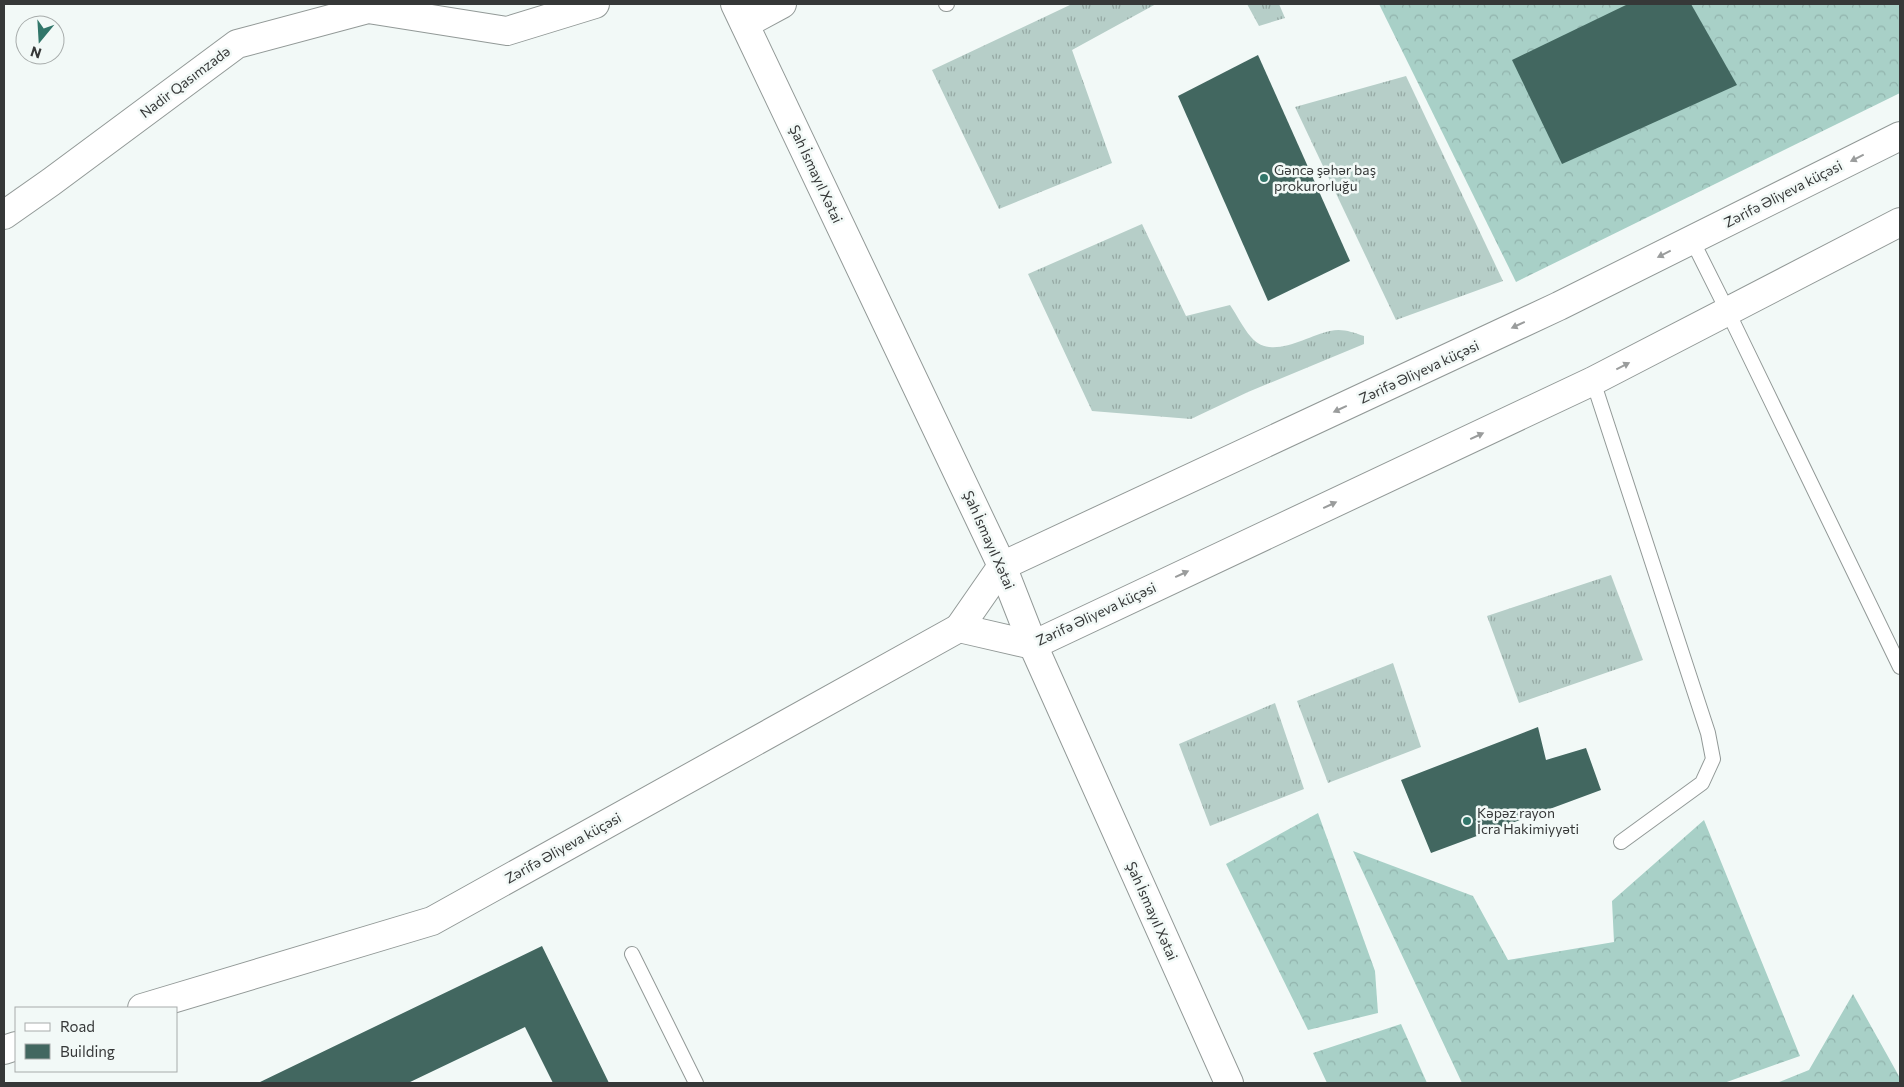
<svg xmlns="http://www.w3.org/2000/svg" width="1904" height="1087" font-family="Commissioner,sans-serif">
<defs>
<pattern id="grass-tufts" width="24" height="20" patternUnits="userSpaceOnUse" patternTransform="scale(1.25)"><rect width="24" height="20" fill="#b6cec8"/><path d="M3 7l-1-3M5 7V3M7 7l1-3M15 17l-1-3M17 17v-4M19 17l1-3" fill="none" stroke="#95a8a3"/></pattern>
<pattern id="forest-crowns" width="20" height="18" patternUnits="userSpaceOnUse" patternTransform="scale(1.25)"><rect width="20" height="18" fill="#a8d0c7"/><path d="M2 6a3 3 0 1 1 6 0M12 15a3 3 0 1 1 6 0" fill="none" stroke="#91b3ac"/></pattern>
</defs>
<rect width="100%" height="100%" fill="#f2f9f7"/>
<g fill="url(#grass-tufts)">
<polygon points="1072,4 1156,4 1072,50 1112,163 999,209 932,70"/>
<polygon points="1247,4 1279,4 1285,18 1259,26"/>
<polygon points="1406,76 1503,281 1396,320 1295,107"/>
<path d="M 1142,224 L 1186,316 L 1230,305 C 1237,315 1243,328 1251,337 C 1271,361 1306,336 1330,331 C 1342,328 1352,332 1364,336 L 1364,344 L 1248,392 L 1191,419 L 1092,411 L 1028,274 Z"/>
<polygon points="1611,575 1643,660 1519,703 1487,616"/>
<polygon points="1393,663 1421,747 1328,783 1297,701"/>
<polygon points="1275,703 1304,789 1210,826 1179,744"/>
</g>
<g fill="url(#forest-crowns)">
<polygon points="1379,4 1900,4 1900,93 1516,282"/>
<polygon points="1318,813 1375,971 1378,1013 1308,1030 1226,864"/>
<polygon points="1704,820 1800,1056 1724,1083 1462,1083 1353,851 1473,896 1508,960 1614,942 1612,901"/>
<polygon points="1853,994 1900,1078 1900,1083 1777,1083 1809,1070"/>
<polygon points="1401,1024 1427,1083 1327,1083 1313,1053"/>
</g>
<g fill="#426760">
<polygon points="1628,4 1691,4 1737,85 1562,164 1512,60"/>
<polygon points="1258,55 1350,261 1268,301 1178,96"/>
<polygon points="1538,727 1546,760 1586,748 1601,790 1431,853 1401,780"/>
<polygon points="542,946 609,1083 553,1083 525,1027 408,1083 258,1083"/>
</g>
<g fill="none" stroke-linecap="round" stroke-linejoin="round">
<g stroke="#929997" stroke-width="16">
<g id="service">
<polyline points="946,4 947,4"/>
<polyline points="1692,240 1728,312 1900,667"/>
<polyline points="1593,381 1708,733 1713,759 1702,783 1621,842"/>
<polyline points="632,954 696,1083"/>
</g>
</g>
<g stroke="#929997" stroke-width="30">
<g id="minor">
<polyline points="745,24 782,4"/>
<polyline points="4,215 51,182 237,44 368,9 507,31 595,4"/>
<polyline points="142,1008 432,921 959,628"/>
<polyline points="4,1050 16,1046"/>
</g>
</g>
<g stroke="#929997" stroke-width="30">
<polyline id="tertiary" points="1900,136 1559,306 1002,566 959,628 1033,645 1593,381 1900,222"/>
</g>
<g stroke="#929997" stroke-width="30">
<polyline id="primary" points="735,4 1002,566 1033,645 1229,1083"/>
</g>
<use href="#service" stroke="#fff" stroke-width="14"/>
<use href="#minor" stroke="#fff" stroke-width="28"/>
<use href="#tertiary" stroke="#fff" stroke-width="28"/>
<use href="#primary" stroke="#fff" stroke-width="28"/>
</g>
<defs><path id="oneway-solid" d="M-6-.8H1V-3.2L6.5 0L1 3.2V.8H-6Z" transform="scale(1.25)"/></defs>
<g fill="#9a9c9c">
<use href="#oneway-solid" transform="translate(1857 158) rotate(153)"/>
<use href="#oneway-solid" transform="translate(1664 254) rotate(153)"/>
<use href="#oneway-solid" transform="translate(1518 325) rotate(155)"/>
<use href="#oneway-solid" transform="translate(1623 366) rotate(-27)"/>
<use href="#oneway-solid" transform="translate(1340 409) rotate(155)"/>
<use href="#oneway-solid" transform="translate(1477 436) rotate(-25)"/>
<use href="#oneway-solid" transform="translate(1330 505) rotate(-25)"/>
<use href="#oneway-solid" transform="translate(1182 574) rotate(-25)"/>
</g>
<g fill="#31766a" stroke="#f2f9f7" stroke-width="2">
<circle cx="1264" cy="178" r="5"/>
<circle cx="1467" cy="821" r="5"/>
</g>
<g text-anchor="middle" stroke-width="5" stroke-linejoin="round" paint-order="stroke">
<g font-size="14" fill="#363838" stroke="#f2f9f7">
<text transform="translate(185 82) rotate(-37)" y="5">Nadir Qasımzadə</text>
<text transform="translate(816 174) rotate(65)" y="5">Şah İsmayıl Xətai</text>
<text transform="translate(1783 194) rotate(-27)" y="5">Zərifə Əliyeva küçəsi</text>
<text transform="translate(1419 372) rotate(-25)" y="5">Zərifə Əliyeva küçəsi</text>
<text transform="translate(989 540) rotate(66)" y="5">Şah İsmayıl Xətai</text>
<text transform="translate(1096 614) rotate(-25)" y="5">Zərifə Əliyeva küçəsi</text>
<text transform="translate(563 848) rotate(-29)" y="5">Zərifə Əliyeva küçəsi</text>
<text transform="translate(1152 911) rotate(66)" y="5">Şah İsmayıl Xətai</text>
</g>
<g font-size="14" fill="#363838" stroke="#f2f9f7" text-anchor="start">
<text x="1274" y="175">Gəncə şəhər baş<tspan x="1274" dy="16">prokurorluğu</tspan></text>
<text x="1477" y="818">Kəpəz rayon<tspan x="1477" dy="16">İcra Hakimiyyəti</tspan></text>
</g>
</g>
<rect width="1904" height="1087" fill="none" stroke="#363838" stroke-width="10"/>
<rect x="15" y="1007" width="162" height="65" fill="#f2f9f7" stroke="#a7acab"/>
<rect x="25" y="1023" width="25" height="8" fill="#ffffff" stroke="#a7acab"/>
<text x="60" y="1032" font-size="15" fill="#363838">Road</text>
<rect x="25" y="1044" width="25" height="15" fill="#426760" stroke="#a7acab"/>
<text x="60" y="1057" font-size="15" fill="#363838">Building</text>
<g transform="translate(40 40) rotate(198)"><circle r="24" fill="#f2f9f7" stroke="#a7acab"/>
<path d="M0-4L9 19L0 12L-9 19Z" fill="#31766a"/>
<text y="-8" font-size="14" font-weight="bold" text-anchor="middle" fill="#363838">N</text>
</g>
</svg>
